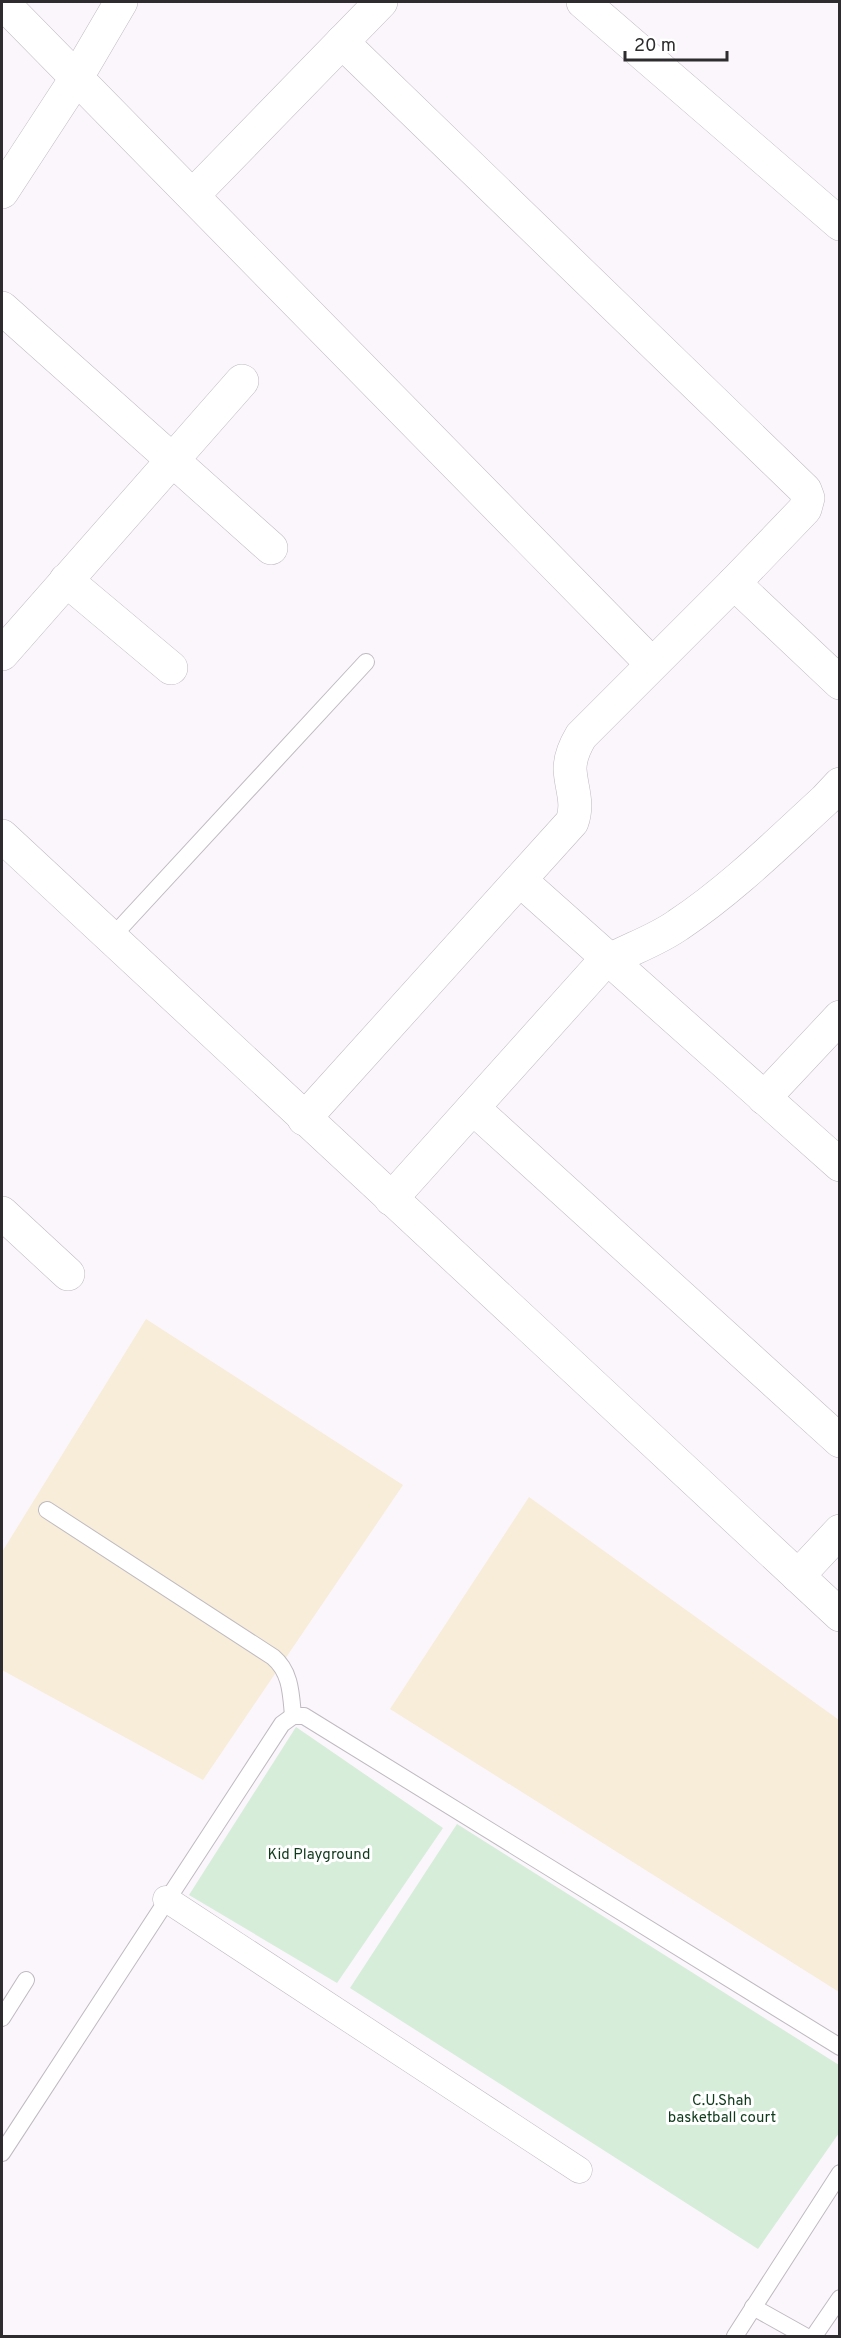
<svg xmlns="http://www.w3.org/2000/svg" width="841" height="2338" font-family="Overpass,sans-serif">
<rect width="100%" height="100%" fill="#fbf6fc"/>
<g fill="#f8edd8">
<polygon points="146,1319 403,1485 203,1780 2,1670 2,1552"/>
<polygon points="529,1497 839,1720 839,1992 390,1709"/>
</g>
<g fill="#d5edd9">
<polygon points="296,1727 443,1828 337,1983 189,1895"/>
<polygon points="457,1824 839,2065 839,2133 758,2249 350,1988"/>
</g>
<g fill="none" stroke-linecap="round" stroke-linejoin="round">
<g stroke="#bfbac0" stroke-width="18">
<g id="service">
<polyline points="111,938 366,662"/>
<path d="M 47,1510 L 273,1657 C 291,1672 291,1694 293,1716"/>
<polyline points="2,2018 26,1980"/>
<polyline points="2,2153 282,1724 293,1716 304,1716 840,2047"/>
<polyline points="753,2307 805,2336"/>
<polyline points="735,2336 840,2173"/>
<polyline points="814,2336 840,2298"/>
</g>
</g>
<g stroke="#bfbac0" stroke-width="27">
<polyline id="pedestrian" points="166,1899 579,2170"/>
</g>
<g stroke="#bfbac0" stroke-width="34">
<g id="minor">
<polyline points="2,2 652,664"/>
<polyline points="583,2 840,224"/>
<polyline points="193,195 381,2"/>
<polyline points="2,308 271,548"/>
<polyline points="66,580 171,668"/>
<polyline points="734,583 840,683"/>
<polyline points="2,654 242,381"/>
<polyline points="2,836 840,1615"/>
<polyline points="520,880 840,1165"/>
<polyline points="764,1098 840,1017"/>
<polyline points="473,1108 840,1441"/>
<path d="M 304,1119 L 572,822 C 579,803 571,788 570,769 C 570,757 575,746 581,736 L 734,583 L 805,509 L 808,498 L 805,490 L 342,42"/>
<path d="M 391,1199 L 601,965 C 626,950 654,942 678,925 C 732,889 778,843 825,800 L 840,784"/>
<polyline points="2,1213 68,1274"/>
<polyline points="798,1576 840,1531"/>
</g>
</g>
<g stroke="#bfbac0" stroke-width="34">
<polyline id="tertiary" points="2,192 77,77 121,2"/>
</g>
<use href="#service" stroke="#fff" stroke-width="16"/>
<use href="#pedestrian" stroke="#fff" stroke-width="26"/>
<use href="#minor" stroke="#fff" stroke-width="33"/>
<use href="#tertiary" stroke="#fff" stroke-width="33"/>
</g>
<g text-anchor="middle" stroke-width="6" stroke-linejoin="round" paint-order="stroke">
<g font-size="15" fill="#103a1c" stroke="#fff">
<text x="319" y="1859">Kid Playground</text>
<text x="722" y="2105">C.U.Shah<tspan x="722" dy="17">basketball court</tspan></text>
</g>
</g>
<rect width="841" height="2338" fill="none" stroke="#2e2c2e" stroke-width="6"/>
<path d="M625 51v9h102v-9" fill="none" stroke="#2e2c2e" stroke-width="3"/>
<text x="634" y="51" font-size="18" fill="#2e2c2e" stroke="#ffffff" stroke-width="4.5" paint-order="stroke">20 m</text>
</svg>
